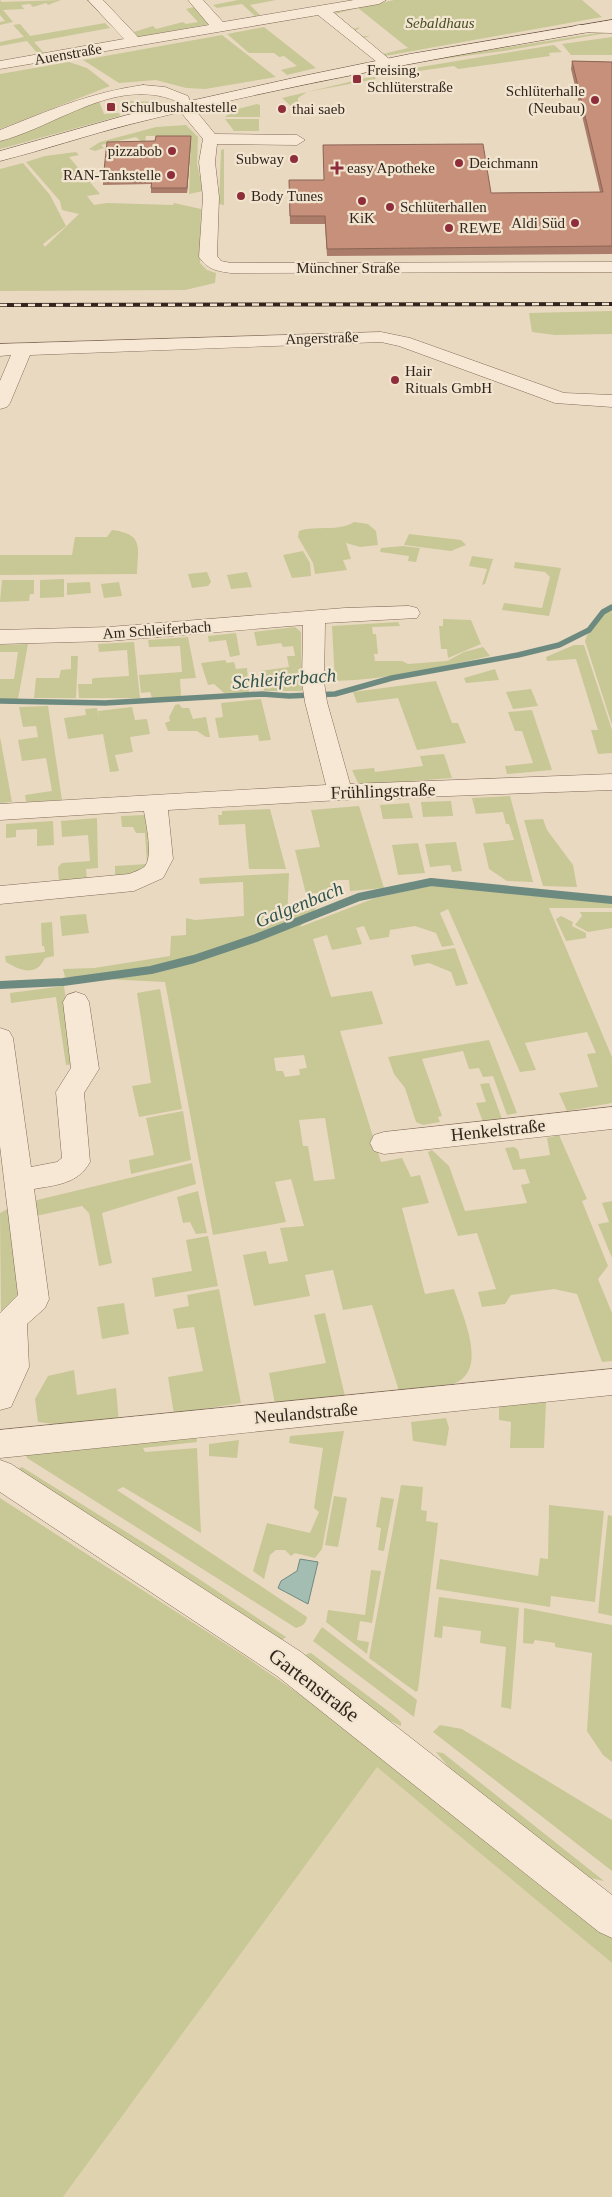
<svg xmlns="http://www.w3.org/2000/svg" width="612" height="2197" font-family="Georgia,serif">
<rect width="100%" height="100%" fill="#ead9c1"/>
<polygon fill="#dfd2af" points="377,1766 612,1963 612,2197 63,2197"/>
<g fill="#c8c796" fill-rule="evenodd">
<polygon points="0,0 2,2 61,0 48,5 46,3 33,7 30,4 21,5 24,9 3,10 13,22 0,25 0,22 5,21 0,15"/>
<polygon points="238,0 276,0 250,5 260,15 255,16 242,4 217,8 213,5"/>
<polygon points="394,0 582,0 602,17 385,56 383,55 360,36 370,36 363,38 383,54 408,48 358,8 335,14 353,29 360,27 357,30 353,30 333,13"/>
<polygon points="194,7 210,24 138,37 134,32 153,26 156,29 183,22 186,24 198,22 186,9"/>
<polygon points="105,23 110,28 34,42 44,53 38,54 27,41 0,46 0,42 24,37 13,25 20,24 30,36"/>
<polygon points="264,27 316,68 287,75 281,70 297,66 284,56 279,57 274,53 249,53 227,34"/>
<polygon points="612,32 504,51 417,62 597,33"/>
<polygon points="222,35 276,77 205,89 186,88 156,80 119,83 83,60"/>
<polygon points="612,37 612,55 571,55 562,44"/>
<polygon points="554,45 562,52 549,53 550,56 458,69 454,66 419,71 414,68"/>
<polygon points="69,62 87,68 110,86 0,129 0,74"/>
<polygon points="374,76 376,79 307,92 298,98 298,116 294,116 293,108 282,98"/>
<polygon points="99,101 104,114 119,113 120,116 0,149 0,139"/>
<polygon points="127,101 158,102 159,103 152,108 131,114"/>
<polygon points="257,104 260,105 260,117 225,117 234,110"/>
<polygon points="225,119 259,119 259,131 234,131"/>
<polygon points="186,125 198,137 197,164 203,191 189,194 191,136 146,136 145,143 143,143 136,137 101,145 104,148 95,151 89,149 100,142 156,127"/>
<polygon points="224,149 224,205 219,204 221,150"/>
<polygon points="76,152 79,155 69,157 100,194 87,196 94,205 107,203 173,205 174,203 201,209 200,263 207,270 216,273 215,283 185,290 0,291 0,169 23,163 50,195 66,226 43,244 45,247 79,214 62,210 60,201 26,162 45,156"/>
<polygon points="612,311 612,334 555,335 532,332 529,313"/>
<path d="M 354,522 L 368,524 L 376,531 L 378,545 L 360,547 L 346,543 L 351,559 L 343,560 L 347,570 L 315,574 L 313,563 L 298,537 L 299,531 C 316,525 339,532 354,522 Z"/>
<path d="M 112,530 C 144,534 138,547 137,574 L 0,575 L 0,555 L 72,555 L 75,537 L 107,537 Z"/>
<polygon points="409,534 461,540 466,545 451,551 404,545"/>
<polygon points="403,546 420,548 416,562 408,561 409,556 380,552 381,548"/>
<polygon points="303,551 310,563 311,576 292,578 283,555"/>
<polygon points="472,556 493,559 485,584 482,585 487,569 469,566"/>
<polygon points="515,562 561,568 549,616 502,610 504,603 542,608 550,577 545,572 514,568"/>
<polygon points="207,572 211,582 208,586 192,588 188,574"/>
<polygon points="247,572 252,587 231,589 227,575"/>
<polygon points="64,579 64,597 40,598 40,580"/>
<polygon points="2,580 34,580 34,594 30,594 29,601 0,602"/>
<polygon points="90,582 91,593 67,595 67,583"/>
<polygon points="119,582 122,596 104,598 101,584"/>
<polygon points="612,604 612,725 585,641 587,635"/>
<polygon points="443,619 471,620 481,644 448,658 447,649 441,649 439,626 443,626"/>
<path d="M 398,622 L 400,626 L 372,627 L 373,634 L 376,634 L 378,654 L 374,654 L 375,661 L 402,661 L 408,664 L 447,661 L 464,652 L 483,647 L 490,656 C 440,667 387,680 335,681 L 332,626 Z"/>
<polygon points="295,627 301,632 302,691 264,691 260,671 289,667 287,656 295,656 293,646 283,647 281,643 257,646 254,632"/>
<polygon points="236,633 240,655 230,657 226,640 209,642 208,636"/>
<polygon points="188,637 196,678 180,679 181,696 152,698 150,692 141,693 139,675 182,672 180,646 149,647 148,640"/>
<polygon points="134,642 140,698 79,698 78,684 92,684 92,679 95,678 129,676 127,650 99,652 98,644"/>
<polygon points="28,644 18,699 0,699 0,679 14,679 18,652 0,652 0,645"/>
<polygon points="574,645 584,645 612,730 612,753 598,754 591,730 598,730 576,659 547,661 546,657"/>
<polygon points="71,656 78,656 76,698 34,698 36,678 59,678 61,670 71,669"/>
<polygon points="225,660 227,663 234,662 236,669 247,668 249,692 224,693 214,684 208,685 201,663"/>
<polygon points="495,669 499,680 466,683 464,678"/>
<polygon points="436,681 452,723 458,723 466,743 417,750 398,698 357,703 353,692"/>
<polygon points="531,689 538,706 513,709 506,692"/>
<polygon points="261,699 271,740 259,741 258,735 219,738 215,718 223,717 221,703"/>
<polygon points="179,704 182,708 189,708 193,719 206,717 210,737 206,737 197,731 168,731 165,723 170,721 169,717 175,705"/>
<polygon points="48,706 62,800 26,802 25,795 52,791 46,758 22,761 18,740 38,737 36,726 23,727 19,707"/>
<polygon points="132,707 135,720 147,719 150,734 130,737 133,752 115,755 119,771 110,772 103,734 68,739 64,718 86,715 85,709 97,708 99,719 98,711"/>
<polygon points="532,710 552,770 507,774 505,766 533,763 522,731 515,731 508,712"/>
<polygon points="0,737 12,802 0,803"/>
<polygon points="444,754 452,778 359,785 352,770 374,768 375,772 423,766 420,756"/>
<polygon points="510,796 533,882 507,881 489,869 483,843 514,840 509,824 506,824 503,812 476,814 472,798"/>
<polygon points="451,801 453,816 423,817 421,802"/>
<polygon points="409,803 413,818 383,819 380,805"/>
<polygon points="359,806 384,888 350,891 349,880 337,880 338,891 306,894 295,850 320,847 311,810"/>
<polygon points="270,809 286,869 249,869 245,824 219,825 218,815 222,815 222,811"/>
<path d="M 145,815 C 150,822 150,828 151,837 C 154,866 144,874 115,877 L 115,866 L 147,864 L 145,833 L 136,833 L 133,827 L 122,827 L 121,816 Z"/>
<polygon points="97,818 98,868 86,869 87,880 59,883 58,867 62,863 90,861 88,835 62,837 61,821"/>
<polygon points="543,819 547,830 573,865 577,887 543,886 524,820"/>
<polygon points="53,821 54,845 37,846 37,829 16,830 16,837 6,838 6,824"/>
<polygon points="456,842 462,871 452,872 450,865 430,867 425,844"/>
<polygon points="418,843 425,873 398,875 392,845"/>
<path d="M 289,873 L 287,922 L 307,901 L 315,902 L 317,907 L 300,927 L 375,898 L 434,885 L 534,896 L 612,902 L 612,908 L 549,908 L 612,1057 L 612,1103 L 567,1111 L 559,1093 L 598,1087 L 587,1054 L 596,1053 L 587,1032 L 525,1043 L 536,1070 L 520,1072 L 448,909 L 440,913 L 454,945 L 442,947 L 436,933 L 415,926 L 390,930 L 389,937 L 370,940 L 364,926 L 356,928 L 362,944 L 332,950 L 327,935 L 313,939 L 331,997 L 372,991 L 383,1024 L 340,1031 L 381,1162 L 402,1158 L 411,1177 L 420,1175 L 429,1203 L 402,1208 L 425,1294 L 454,1289 C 462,1315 490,1371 453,1384 L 399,1391 L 372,1305 L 343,1310 L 333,1270 L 305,1275 L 310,1296 L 254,1306 L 243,1255 L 266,1251 L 269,1264 L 288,1261 L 280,1228 L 304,1226 L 291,1179 L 275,1182 L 286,1222 L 213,1235 L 165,982 L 65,977 L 63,969 L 94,968 L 170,956 L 171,936 L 186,935 L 186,918 L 195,920 L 244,916 L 243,882 L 200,884 L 199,878 ZM 304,1055 L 307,1068 L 299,1069 L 300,1075 L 285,1077 L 283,1071 L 276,1071 L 274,1058 ZM 325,1118 L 335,1179 L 314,1181 L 308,1146 L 303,1146 L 299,1120 Z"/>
<polygon points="580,912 612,912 612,928 588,932 575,925 582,916"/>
<polygon points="86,914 89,933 62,936 60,916"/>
<polygon points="561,916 573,922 572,926 586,933 586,938 566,941 556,919"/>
<path d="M 52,922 L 54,956 L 45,958 C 36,977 21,971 6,962 L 5,956 L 45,952 L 44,946 L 42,946 L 41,923 Z"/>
<polygon points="455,948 468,984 456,986 451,972 429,963 414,966 411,955"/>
<polygon points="64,986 75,1064 66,1065 56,997 11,1003 10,993"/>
<polygon points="160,989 182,1109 139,1117 132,1086 151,1083 137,993"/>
<polygon points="489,1040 517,1113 507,1115 493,1076 483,1077 479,1068 469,1069 463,1051 422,1059 442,1116 438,1117 440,1122 423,1125 416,1122 405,1088 394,1074 388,1057"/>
<polygon points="489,1083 502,1119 483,1122 476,1103 486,1102 480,1084"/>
<polygon points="183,1111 191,1160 131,1174 129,1160 154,1155 146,1118"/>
<polygon points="559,1135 587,1199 582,1201 608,1266 598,1279 612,1313 612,1361 602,1362 577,1294 554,1289 511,1295 505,1304 482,1307 478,1292 496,1289 477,1233 458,1236 428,1152 432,1150 449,1166 465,1211 527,1203 521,1185 530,1183 525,1169 513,1170 505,1148 514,1147 518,1150 520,1159 550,1155 547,1138"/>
<polygon points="192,1163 196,1184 102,1213 112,1263 99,1266 89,1213 82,1206 36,1216 34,1202 37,1200"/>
<polygon points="198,1191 207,1233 196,1234 190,1222 183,1223 177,1197"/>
<polygon points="612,1201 612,1258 598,1224 609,1222 602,1203"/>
<polygon points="11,1207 21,1291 1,1314 0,1213"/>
<polygon points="208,1236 218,1286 155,1297 152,1278 192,1271 186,1240"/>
<polygon points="219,1289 241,1403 174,1414 168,1377 203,1371 194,1327 177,1329 173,1309 189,1306 187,1295"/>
<polygon points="124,1303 129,1334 102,1339 97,1307"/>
<polygon points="325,1313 345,1396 275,1404 269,1373 326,1363 314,1315"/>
<polygon points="74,1370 77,1395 116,1388 119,1423 70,1426 38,1422 35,1399 48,1376"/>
<polygon points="546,1402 544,1448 510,1448 511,1422 499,1420 499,1405"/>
<polygon points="446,1418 449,1428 446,1446 413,1441 411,1422"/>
<polygon points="344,1431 322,1549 315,1558 295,1553 291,1556 285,1550 276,1550 270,1555 264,1579 253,1571 267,1523 310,1533 319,1512 314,1508 323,1448 289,1443 290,1436"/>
<path d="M 196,1434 L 197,1442 L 143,1448 L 145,1452 L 197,1448 L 201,1533 L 123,1487 L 117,1490 L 307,1617 C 306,1624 302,1626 296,1628 L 27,1458 L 25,1453 Z"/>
<polygon points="239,1440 237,1458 209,1456 209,1444"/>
<polygon points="22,1467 160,1553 286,1637 282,1640 18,1469"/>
<polygon points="401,1485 423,1487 421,1510 427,1511 426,1521 438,1523 418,1690 416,1692 369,1658"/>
<polygon points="334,1496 347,1498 338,1547 325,1545"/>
<polygon points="381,1497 394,1499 384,1551 378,1550 381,1528 376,1527"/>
<polygon points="0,1498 240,1653 314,1704 612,1938 612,1963 377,1767 63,2197 0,2197"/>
<polygon points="549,1505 604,1511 595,1602 551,1596 550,1607 436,1589 440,1559 538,1576 540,1558 548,1559"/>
<polygon points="608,1515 612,1516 612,1616 598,1613"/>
<polygon points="371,1570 381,1571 372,1623 360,1621 357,1640 369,1642 367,1654 326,1622 328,1610 365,1615"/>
<polygon points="439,1597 519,1608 511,1709 501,1707 506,1647 480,1643 481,1631 443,1626 442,1638 434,1637"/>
<polygon points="524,1608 612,1625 612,1762 603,1755 587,1731 592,1653 555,1647 555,1643 535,1640 533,1644 523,1643"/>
<polygon points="322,1627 417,1700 414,1717 313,1641"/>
<polygon points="311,1653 392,1714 401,1722 401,1726 378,1715 307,1659 306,1654"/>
<polygon points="440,1725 462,1729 612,1820 612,1871 433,1732"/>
<polygon points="436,1752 443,1753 604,1881 590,1878 580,1872 457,1777"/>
</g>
<polygon fill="#a4bdb3" stroke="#6c8a7f" points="300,1559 318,1562 308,1604 278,1588 281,1581 297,1571"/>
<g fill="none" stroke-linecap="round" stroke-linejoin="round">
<polyline stroke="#6c8a7f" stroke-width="5.5" points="0,701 105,703 262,694 289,696 335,694 392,678 518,655 559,645 589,630 603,612 612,607"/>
<polyline stroke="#6c8a7f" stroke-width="8" points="0,985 63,982 151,970 194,959 256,938 359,897 431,882 612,900"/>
<g stroke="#836b5a" stroke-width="1">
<g id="street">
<polygon points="88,0 103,0 138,37 209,25 188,0 203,0 223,22 354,0 386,0 379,4 333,12 394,63 392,66 382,66 318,15 0,69 0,61 124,39"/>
<polygon points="579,25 612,25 612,33 574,32 572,29 574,26"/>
<path d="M 143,85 L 165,87 L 188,96 L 192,106 L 215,134 L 297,135 L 305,140 L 297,145 L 217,144 L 215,162 L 219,197 L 217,256 L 221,261 L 231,263 L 612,262 L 612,272 L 231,273 C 217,271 208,270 199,257 L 203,197 L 199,162 L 203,139 L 179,110 L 176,101 C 115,76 56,127 0,141 L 0,130 C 47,111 92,92 143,85 Z"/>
<polygon points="381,332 410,338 564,393 612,395 612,407 555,403 399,346 381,342 30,355 10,403 7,407 0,409 0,381 11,355 0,356 0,344"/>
<path d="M 409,606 L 417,608 L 420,613 L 417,618 L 325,623 L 324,682 L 327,702 L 350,784 L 612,774 L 612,790 L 340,800 L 168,810 L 173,859 L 163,878 L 134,891 L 0,904 L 0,886 L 129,874 C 134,872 140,870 144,867 C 154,858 146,824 144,811 L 0,820 L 0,804 L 326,785 L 305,702 L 302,682 L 303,625 L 109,641 L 0,644 L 0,630 L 109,627 L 345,608 Z"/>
<path d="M 76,992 L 85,995 L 89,1002 L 99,1069 L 84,1093 L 90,1162 C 78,1184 56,1185 34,1189 L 49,1299 L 45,1308 L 27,1324 L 29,1367 L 11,1407 L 0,1410 L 0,1313 L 18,1295 L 0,1146 L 0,1028 L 9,1031 L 13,1038 L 31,1167 L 57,1162 L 62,1158 L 56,1092 L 71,1068 L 63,1002 L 67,995 Z"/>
<polygon points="612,1107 612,1129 384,1154 374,1151 370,1143 374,1135 384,1132"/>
<polygon points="612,1369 612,1395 0,1458 0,1430"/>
<polygon points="0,1460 11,1464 301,1652 612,1895 612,1938 599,1932 277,1676 0,1492"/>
</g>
</g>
<g stroke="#644c3d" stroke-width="1">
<path id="secondary" d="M 612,20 L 612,28 C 451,56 290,84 131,124 C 87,135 44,150 0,161 L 0,151 L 127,115 L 298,77 L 410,54 Z"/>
</g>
<use href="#street" fill="#f6e8d4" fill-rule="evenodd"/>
<use href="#secondary" fill="#f6e8d4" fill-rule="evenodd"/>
<g stroke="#33251d" stroke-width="4">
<polyline id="rail" points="0,305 612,304"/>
</g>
<use href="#rail" stroke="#f2e5d0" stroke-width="2.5" stroke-dasharray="7" stroke-linecap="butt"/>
</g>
<g fill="#aa7c69">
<polygon points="572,61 612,62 612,254 327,256 325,224 290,224 289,180 324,180 491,193 600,192 571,69"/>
<polygon points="191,136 187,193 151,193 151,184 103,185 103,180 155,141"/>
</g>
<polygon fill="#8b6555" points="191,136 191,141 187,193 187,188"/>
<g fill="#c6907a" stroke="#8b6555">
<polygon points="572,61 612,62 612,246 327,249 325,216 290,216 289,180 324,180 323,145 483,144 491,193 603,192"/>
<polygon points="156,136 191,136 187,188 151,188 152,179 103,180 107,142 155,141"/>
</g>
<g fill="#8e2e3a" stroke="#f2e5d0" stroke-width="2">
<rect x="352" y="74" width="10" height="10" rx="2.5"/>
<circle cx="595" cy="100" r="5"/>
<rect x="106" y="102" width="10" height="10" rx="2.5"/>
<circle cx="282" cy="109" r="5"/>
<circle cx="172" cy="151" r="5"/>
<circle cx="294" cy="159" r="5"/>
<circle cx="459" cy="163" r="5"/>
<path d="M334.5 160.5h5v5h5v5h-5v5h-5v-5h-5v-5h5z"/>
<circle cx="171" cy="175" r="5"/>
<circle cx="241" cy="196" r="5"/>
<circle cx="362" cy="201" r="5"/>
<circle cx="390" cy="207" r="5"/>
<circle cx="575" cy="223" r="5"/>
<circle cx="449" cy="228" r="5"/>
<circle cx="395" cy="380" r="5"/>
</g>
<g text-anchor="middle" stroke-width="4.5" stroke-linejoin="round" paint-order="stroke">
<g font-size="15" font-style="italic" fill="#494e25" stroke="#f2e5d0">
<text x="440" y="28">Sebaldhaus</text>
</g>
<g font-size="15" fill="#33251d" stroke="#f2e5d0">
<text transform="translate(68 54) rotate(-10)" y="5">Auenstraße</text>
<text x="348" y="273">Münchner Straße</text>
<text transform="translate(322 338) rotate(-2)" y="5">Angerstraße</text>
<text transform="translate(157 630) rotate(-4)" y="5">Am Schleiferbach</text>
</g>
<g font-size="15" fill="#33251d" stroke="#f2e5d0" text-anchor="start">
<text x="367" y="75">Freising,<tspan x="367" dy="17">Schlüterstraße</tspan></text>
<text x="585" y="96" text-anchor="end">Schlüterhalle<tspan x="585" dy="17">(Neubau)</tspan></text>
<text x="121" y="112">Schulbushaltestelle</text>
<text x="292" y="114">thai saeb</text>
<text x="162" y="156" text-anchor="end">pizzabob</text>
<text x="284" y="164" text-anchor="end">Subway</text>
<text x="469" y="168">Deichmann</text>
<text x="347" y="173">easy Apotheke</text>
<text x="161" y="180" text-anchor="end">RAN-Tankstelle</text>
<text x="251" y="201">Body Tunes</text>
<text x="400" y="212">Schlüterhallen</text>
<text x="362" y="223" text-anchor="middle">KiK</text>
<text x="565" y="228" text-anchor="end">Aldi Süd</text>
<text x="459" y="233">REWE</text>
<text x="405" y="376">Hair<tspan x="405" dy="17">Rituals GmbH</tspan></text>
</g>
<g font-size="18" fill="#33251d" stroke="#f2e5d0">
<text transform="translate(383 791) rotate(-2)" y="6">Frühlingstraße</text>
<text transform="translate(498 1130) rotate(-6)" y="6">Henkelstraße</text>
<text transform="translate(306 1413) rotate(-5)" y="6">Neulandstraße</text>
</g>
<g font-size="19" font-style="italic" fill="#2e524c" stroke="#f2e5d0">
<text transform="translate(284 678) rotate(-4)" y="7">Schleiferbach</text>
<text transform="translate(299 904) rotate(-22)" y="7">Galgenbach</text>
</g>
<g font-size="21" fill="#33251d" stroke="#f2e5d0">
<text transform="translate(314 1685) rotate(37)" y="7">Gartenstraße</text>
</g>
</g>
</svg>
